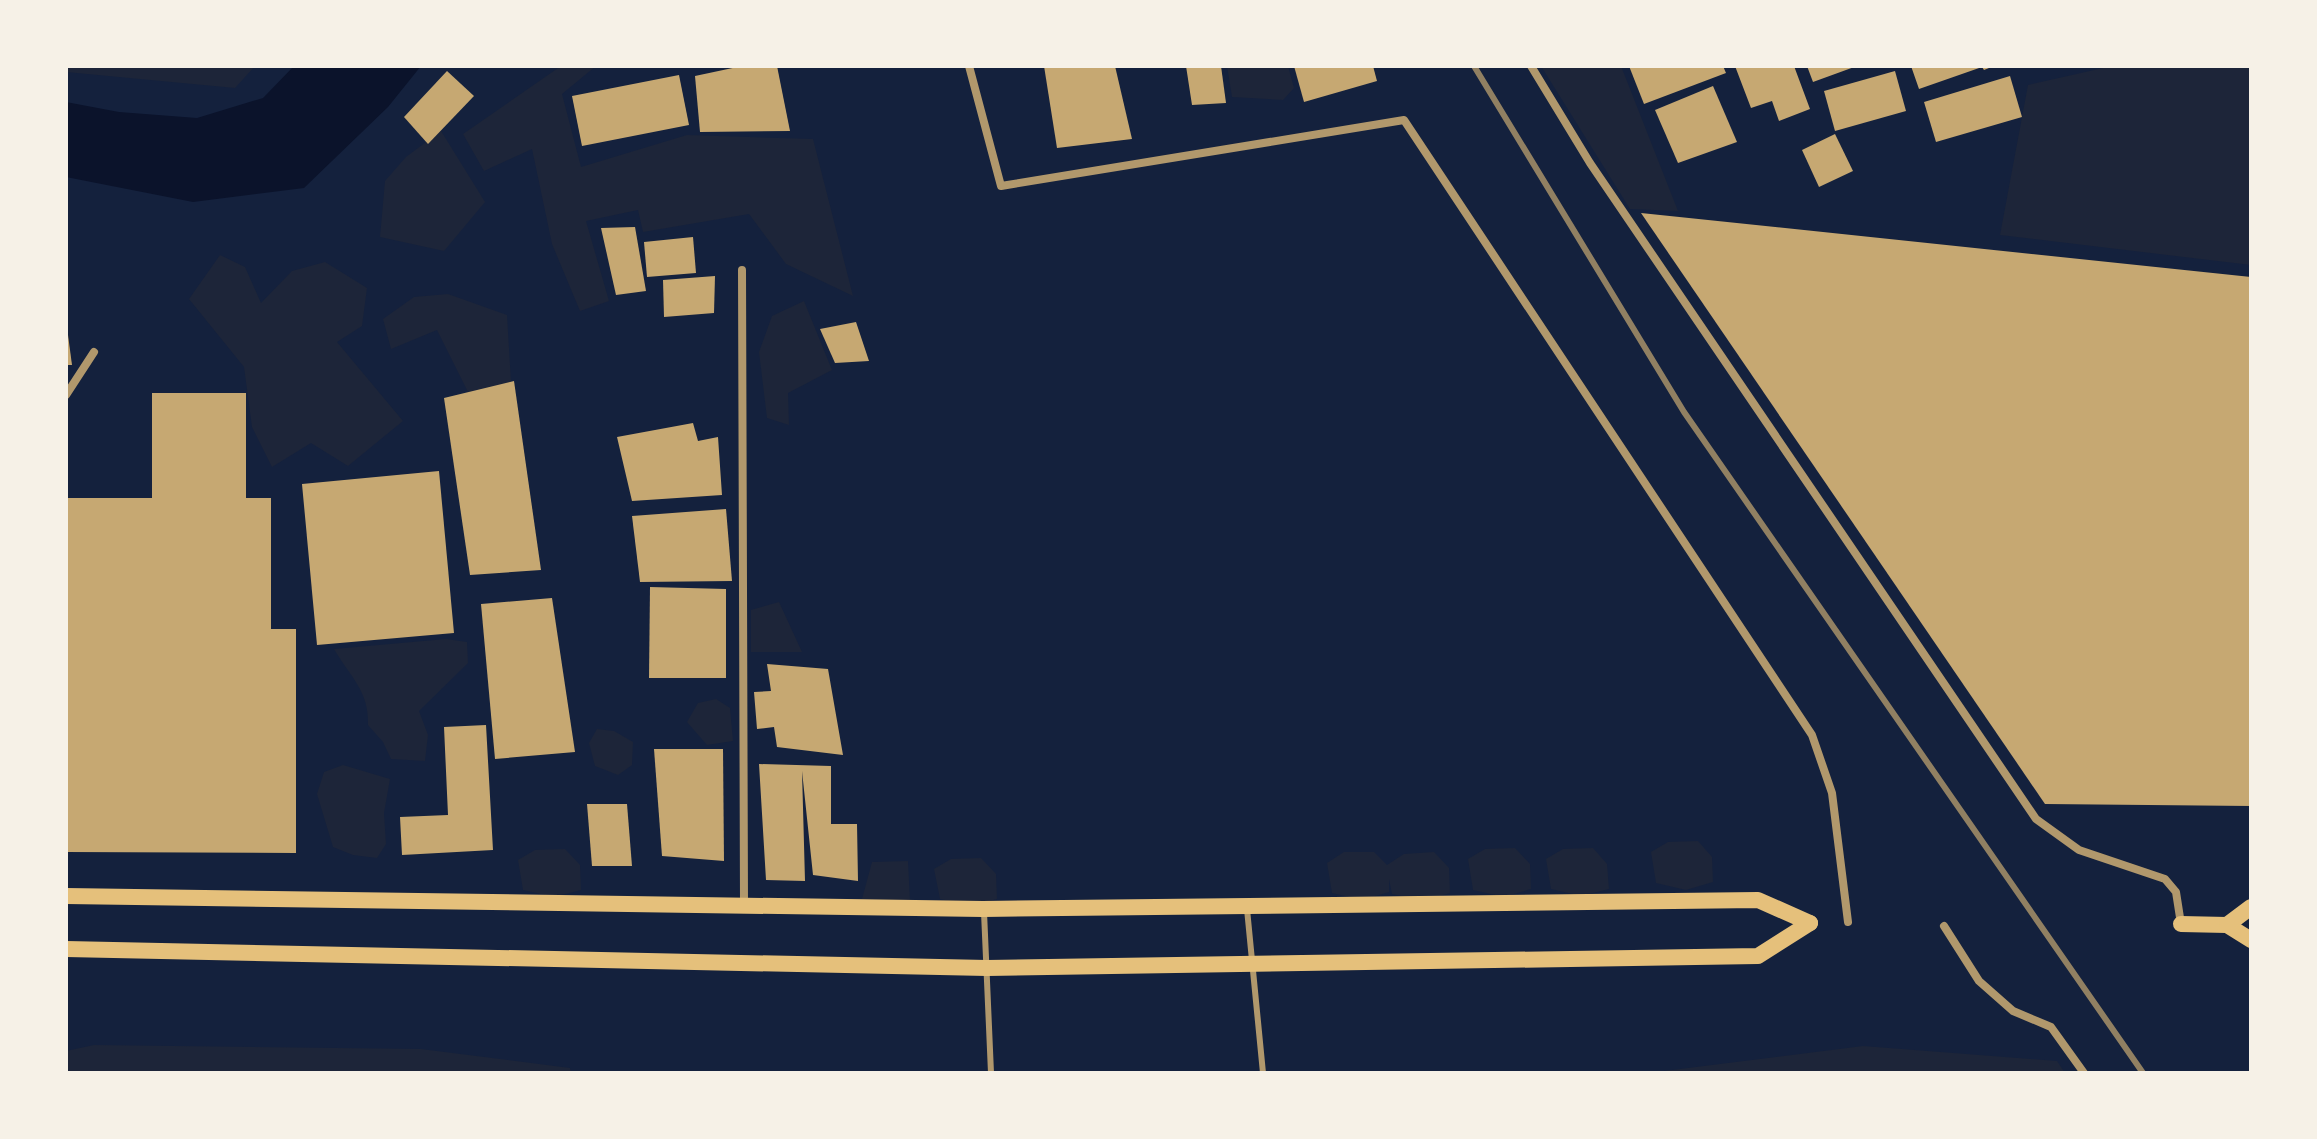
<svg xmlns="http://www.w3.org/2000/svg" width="2317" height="1139" font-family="Barlow,sans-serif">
<rect width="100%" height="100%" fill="#14213d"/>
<g fill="#1d2539">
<polygon points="66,66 255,66 235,88 66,72"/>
<polygon points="561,66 596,66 562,94 581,167 687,135 813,139 853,296 786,264 749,214 643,232 638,210 586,221 609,301 580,311 552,244 532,149 484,171 463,134"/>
<polygon points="1227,66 1288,66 1294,88 1283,100 1232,97"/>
<polygon points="1541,66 1621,66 1678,211 1630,209"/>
<polygon points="2112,66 2251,66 2251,265 2000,235 2028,85"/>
<polygon points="441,131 485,202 444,251 380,237 385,181 406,157"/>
<polygon points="220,255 245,267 261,303 292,271 325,262 367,288 362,326 337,342 403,421 348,466 311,443 272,467 252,427 244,367 189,299"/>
<polygon points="448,294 507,315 511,382 468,392 437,330 391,349 383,319 414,297"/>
<polygon points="804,301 832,370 788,393 789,425 767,418 759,352 772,316"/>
<polygon points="779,602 802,652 751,652 751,610"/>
<path d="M 446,639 L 467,642 L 468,663 L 419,711 L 428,735 L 425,761 L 391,759 L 383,742 L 368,725 C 369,690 350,677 334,649 Z"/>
<polygon points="716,699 730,708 733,741 707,745 687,722 698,703"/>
<polygon points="597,729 614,731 633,742 632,765 618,775 595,766 589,743"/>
<polygon points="343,765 390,779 384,813 386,844 377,858 353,855 333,847 317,794 324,772"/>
<polygon points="1698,841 1712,857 1713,882 1686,890 1656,883 1651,852 1668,842"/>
<polygon points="1515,848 1530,864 1531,889 1504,897 1473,890 1468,859 1485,849"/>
<polygon points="1593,848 1607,864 1609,889 1581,896 1551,889 1546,859 1563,849"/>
<polygon points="565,849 580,865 581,890 554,897 523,890 518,860 535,850"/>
<polygon points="1344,852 1374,852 1387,865 1404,854 1434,852 1449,868 1450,893 1423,901 1392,894 1389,879 1389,892 1362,900 1332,893 1327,863"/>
<polygon points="981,858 996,874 997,899 970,906 940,899 934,869 951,859"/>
<polygon points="908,861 910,901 862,899 872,862"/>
<polygon points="94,1045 421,1049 570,1068 571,1073 66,1073 66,1051"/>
<polygon points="1863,1046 2057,1061 2065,1073 1648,1073"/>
</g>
<polygon fill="#0b132b" points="294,66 421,66 388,107 304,188 193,202 66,177 66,102 119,112 197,118 263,98"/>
<g fill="#c6a872">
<polygon points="742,66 777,66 790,131 700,132 695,76"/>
<polygon points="1044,66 1115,66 1132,139 1057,148"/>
<polygon points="1186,66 1221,66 1226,103 1192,105"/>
<polygon points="1294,66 1373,66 1377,81 1304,102"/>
<polygon points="1629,66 1723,66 1726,73 1644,104"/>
<polygon points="1735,66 1794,66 1810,109 1779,121 1772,101 1751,108"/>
<polygon points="1807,66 1857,66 1813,82"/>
<polygon points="1911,66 1994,66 1984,70 1982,67 1919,89"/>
<polygon points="447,71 474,96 428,144 404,117"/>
<polygon points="1895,71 1906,111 1835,131 1824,91"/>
<polygon points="679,75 689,125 582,146 572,96"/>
<polygon points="2010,76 2022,117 1936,142 1924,102"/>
<polygon points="1713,86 1737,142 1678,163 1655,110"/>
<polygon points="1835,134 1853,171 1819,187 1802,150"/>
<polygon points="1641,213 2251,277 2251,806 2045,804"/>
<polygon points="635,227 646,291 616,295 601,228"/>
<polygon points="693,237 696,273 647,277 644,242"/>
<polygon points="715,276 714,313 664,317 663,280"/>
<polygon points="856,322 869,361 835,363 820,329"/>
<polygon points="66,335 68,335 72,365 66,365"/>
<polygon points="514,381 541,570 470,575 444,398"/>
<polygon points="152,393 246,393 246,498 271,498 271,629 296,629 296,853 66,852 66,498 152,498"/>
<polygon points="693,423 698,441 718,437 722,495 632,501 617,437"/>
<polygon points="439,471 454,633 317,645 302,484"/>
<polygon points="726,509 732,581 640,582 632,516"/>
<polygon points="650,587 726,589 726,678 649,678"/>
<polygon points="552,598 575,752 495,759 481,604"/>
<polygon points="767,664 828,669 843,755 777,747 774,727 757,729 754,692 771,691"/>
<polygon points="486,725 493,850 402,855 400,817 448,815 444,727"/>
<polygon points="654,749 723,749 724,861 662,856"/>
<polygon points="759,764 831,766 831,824 857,824 858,881 813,875 802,771 805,881 766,880"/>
<polygon points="587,804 627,804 632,866 592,866"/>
</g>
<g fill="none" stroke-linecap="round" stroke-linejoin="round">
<g stroke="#b1986c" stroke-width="6">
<polyline points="1247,909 1263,1073"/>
<polyline points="984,912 991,1073"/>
</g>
<g stroke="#b1986c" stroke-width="8">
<polyline points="969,66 1001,186 1404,120 1812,735 1832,793 1848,922"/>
<polyline points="1531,66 1590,163 2036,819 2079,850 2165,879 2176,892 2181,924"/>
<polyline points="742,270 744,905"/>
<polyline points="66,395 94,352"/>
<polyline points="1944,926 1979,981 2013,1011 2051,1027 2084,1073"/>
</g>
<g stroke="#e5c07b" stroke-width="16">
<polyline points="66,896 983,909 1758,900 1810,923"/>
<polyline points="2181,924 2227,925 2251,940"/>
<polyline points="2227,925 2251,907"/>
<polyline points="66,949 987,968 1758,956 1810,923"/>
</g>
<polyline stroke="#918062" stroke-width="6" points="1474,66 1684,412 2143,1073"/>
</g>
<rect width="2317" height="1139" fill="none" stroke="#f6f1e7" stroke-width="136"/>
</svg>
